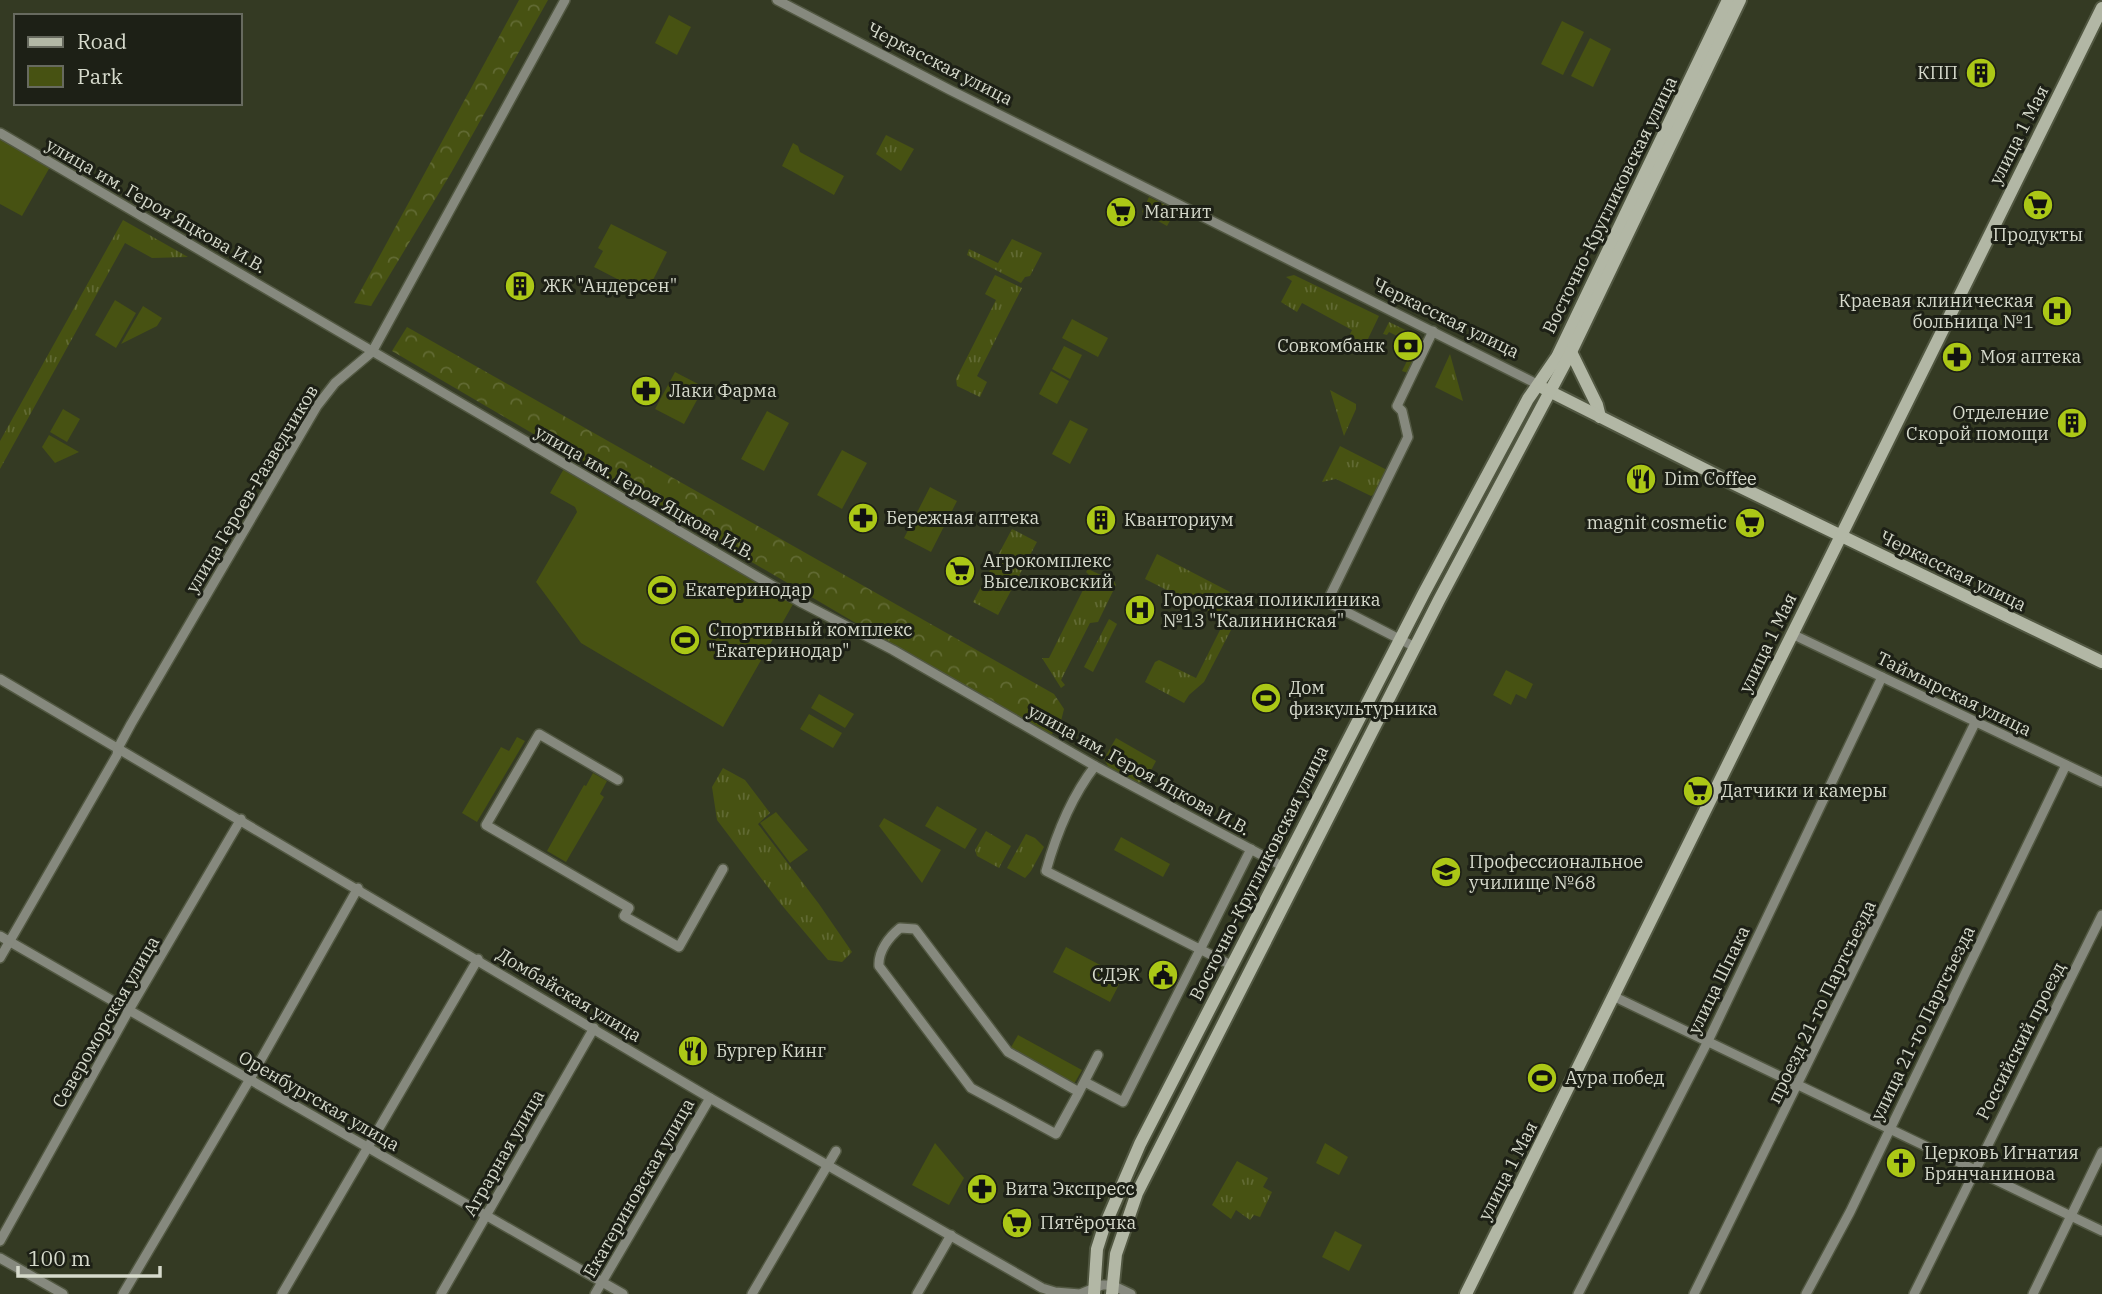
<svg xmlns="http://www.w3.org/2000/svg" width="2102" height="1294" font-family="'IBM Plex Serif',serif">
<defs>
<pattern id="grass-tufts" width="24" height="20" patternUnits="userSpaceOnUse" patternTransform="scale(1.75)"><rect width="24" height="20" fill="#475212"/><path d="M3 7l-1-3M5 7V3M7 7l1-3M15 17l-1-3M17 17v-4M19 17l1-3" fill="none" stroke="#616a33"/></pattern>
<pattern id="forest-crowns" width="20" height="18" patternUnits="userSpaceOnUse" patternTransform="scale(1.75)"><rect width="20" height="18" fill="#475212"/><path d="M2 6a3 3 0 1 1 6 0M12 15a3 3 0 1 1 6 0" fill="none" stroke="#616a33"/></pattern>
</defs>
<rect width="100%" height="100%" fill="#343a23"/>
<g fill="url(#grass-tufts)">
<polygon points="886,135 914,149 901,171 876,154"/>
<polygon points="1149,197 1176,210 1167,226 1142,212"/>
<polygon points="123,220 188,257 152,258 125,243 0,469 0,441"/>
<polygon points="1012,239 1042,253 1030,276 1025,277 1021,283 967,255 969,249 998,263"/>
<polygon points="995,275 1022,288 977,376 987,382 980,397 957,386 956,379 996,300 985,294"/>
<polygon points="1294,275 1379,316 1367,341 1362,342 1349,336 1352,330 1302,303 1297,312 1281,302 1292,281 1286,277"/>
<polygon points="1389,322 1424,339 1408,373 1402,371 1415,345 1389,332 1387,335 1383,334"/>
<polygon points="1450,354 1463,401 1435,387"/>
<polygon points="1330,390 1356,404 1356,409 1344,436"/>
<polygon points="1340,446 1387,470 1375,494 1371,496 1336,479 1322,482"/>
<polygon points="1012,529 1037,542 998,615 973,602"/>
<polygon points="1157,554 1230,592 1218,616 1145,579"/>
<polygon points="1088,569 1114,581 1116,585 1098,622 1090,623 1061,680 1065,685 1061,688 1042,658 1049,658 1090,576 1086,572"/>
<polygon points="1109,619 1117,624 1093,672 1084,667"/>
<polygon points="1223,624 1231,630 1204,682 1189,695 1184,703 1145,682 1155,662 1159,660 1196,678"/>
<polygon points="1116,738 1156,761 1146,780 1137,784 1109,768 1104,759"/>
<polygon points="723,768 745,780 770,813 758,824 819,904 852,952 842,962 828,960 780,903 717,820 712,787"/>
<polygon points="986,831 1011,846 999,868 977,856 975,850"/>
<polygon points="1026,834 1035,838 1044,847 1031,871 1025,878 1007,868"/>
<polygon points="1237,1161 1268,1178 1263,1187 1272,1192 1260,1217 1254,1215 1250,1220 1236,1210 1231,1219 1212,1205"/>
</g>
<g fill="url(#forest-crowns)">
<polygon points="519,0 548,0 451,173 371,306 354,303"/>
<polygon points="407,327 1054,694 1064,709 1061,721 1050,737 392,351"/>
</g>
<g fill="#475212">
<polygon points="669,15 691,27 677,55 655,43"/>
<polygon points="1562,21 1584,32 1563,75 1541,64"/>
<polygon points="1590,38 1611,49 1593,87 1571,76"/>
<polygon points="0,136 50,167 22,216 0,204"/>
<polygon points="793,143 798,146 800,152 844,176 834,195 782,166"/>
<polygon points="611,224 667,252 646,294 594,267 603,251 598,248"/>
<polygon points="115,300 136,313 116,348 95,335"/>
<polygon points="143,306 162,318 157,326 121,344"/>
<polygon points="1072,319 1108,338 1098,357 1062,338"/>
<polygon points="1064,346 1082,355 1070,379 1052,369"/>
<polygon points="1051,371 1069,381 1057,404 1039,394"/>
<polygon points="675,372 704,387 684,424 655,409"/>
<polygon points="63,409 80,419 67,442 50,432"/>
<polygon points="767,411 789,423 764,471 741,459"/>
<polygon points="1070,420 1088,429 1070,464 1052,454"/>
<polygon points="49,435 79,452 55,463 42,447"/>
<polygon points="842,450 867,463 842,509 817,495"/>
<polygon points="566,465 796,599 723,727 581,643 536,582 577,512 575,507 550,493"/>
<polygon points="930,487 957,501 931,552 904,538"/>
<polygon points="996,567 1014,577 996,611 978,602"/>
<polygon points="1506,670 1533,684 1526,699 1516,694 1511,705 1493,695"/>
<polygon points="819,694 854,714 845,728 811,708"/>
<polygon points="809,714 842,733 833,748 800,729"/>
<polygon points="517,737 525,741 477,822 462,813 501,747 509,751"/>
<polygon points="593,773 607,781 600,794 604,797 566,862 547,851 584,785 586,786"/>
<polygon points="937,806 977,829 965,849 925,826"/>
<polygon points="776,812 808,850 790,863 760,823"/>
<polygon points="884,818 941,850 922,883 879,826"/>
<polygon points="1121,837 1170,864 1163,877 1114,850"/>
<polygon points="1066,947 1123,977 1110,1002 1053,972"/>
<polygon points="1018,1035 1082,1070 1074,1084 1010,1049"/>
<polygon points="935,1143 964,1178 949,1205 912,1185"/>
<polygon points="1325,1143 1348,1157 1339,1175 1316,1163"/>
<polygon points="1335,1231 1362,1245 1349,1271 1322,1257"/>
</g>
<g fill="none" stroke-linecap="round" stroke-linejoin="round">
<g stroke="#515741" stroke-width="12">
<g id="street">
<polyline points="777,0 950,90 1537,384"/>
<polyline points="0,133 802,603 893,650 1095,766 1282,866"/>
<polyline points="1792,634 2102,782"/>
<polyline points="1415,647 1327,602 1408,437 1402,411 1397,406 1433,331"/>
<polyline points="0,679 710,1098 1042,1288 1055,1292 1080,1294 1102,1285 1112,1285 1131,1294"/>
<path d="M 1095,766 C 1072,796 1056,835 1046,871 L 1231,965"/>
<polyline points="618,780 539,734 486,825 629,908 624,916 679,947 723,869"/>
<polyline points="0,936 623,1294"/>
<polyline points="0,958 117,755 118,748 131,724 317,406 335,383 372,352 565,0"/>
<polyline points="1615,997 2102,1231"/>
<polyline points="1085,1082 1123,1102 1251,849"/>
<path d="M 1079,1092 L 1056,1134 L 971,1088 L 879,966 C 878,951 889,937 900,928 L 915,929 L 1008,1052 L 1079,1092 L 1098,1055"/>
<polyline points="0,1241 129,1010 241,819"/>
<polyline points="0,1258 63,1294"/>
<polyline points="123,1294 250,1079 358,888"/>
<polyline points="282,1294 478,959"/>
<polyline points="441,1294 594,1028"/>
<polyline points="595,1294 710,1098"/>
<polyline points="752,1294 836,1151"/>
<polyline points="917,1294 951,1235"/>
<polyline points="1578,1294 1708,1041 1882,677"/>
<polyline points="1694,1294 1975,723"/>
<polyline points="1806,1294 1850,1212 2066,765"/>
<polyline points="1914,1294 2102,915"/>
<polyline points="2033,1294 2102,1152"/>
</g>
</g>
<g stroke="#515741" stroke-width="16">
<g id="secondary">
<polyline points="1571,352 1597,405 1600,417"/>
<polyline points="1543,388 1730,482 2102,662"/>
<polyline points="1094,1294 1097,1249 1103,1230 1140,1144 1424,593 1528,399 1557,357 1728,0"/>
<polyline points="1112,1294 1116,1254 1137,1193 1439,600 1571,352 1740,0"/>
<path d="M 1466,1294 C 1680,866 1889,436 2102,8"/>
</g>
</g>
<use href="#street" stroke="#86897e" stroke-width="9"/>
<use href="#secondary" stroke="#b2b7a5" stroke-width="12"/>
</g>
<defs>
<g id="building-disc" transform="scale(1.575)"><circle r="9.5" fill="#abc716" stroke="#1d2016"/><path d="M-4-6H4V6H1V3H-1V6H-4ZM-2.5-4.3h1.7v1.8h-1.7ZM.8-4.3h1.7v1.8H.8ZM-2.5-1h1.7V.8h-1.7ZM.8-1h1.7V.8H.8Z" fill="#111"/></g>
<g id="supermarket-disc" transform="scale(1.575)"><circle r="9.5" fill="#abc716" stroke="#1d2016"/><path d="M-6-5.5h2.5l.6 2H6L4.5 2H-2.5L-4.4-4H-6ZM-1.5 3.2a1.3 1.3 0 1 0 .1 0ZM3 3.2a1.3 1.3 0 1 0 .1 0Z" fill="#111"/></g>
<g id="hospital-disc" transform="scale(1.575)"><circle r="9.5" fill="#abc716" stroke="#1d2016"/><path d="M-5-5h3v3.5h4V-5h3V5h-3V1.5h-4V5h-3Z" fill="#111"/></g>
<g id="bank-disc" transform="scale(1.575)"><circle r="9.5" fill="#abc716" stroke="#1d2016"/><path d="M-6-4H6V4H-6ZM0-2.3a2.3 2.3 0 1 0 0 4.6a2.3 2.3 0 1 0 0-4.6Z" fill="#111"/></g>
<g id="pharmacy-disc" transform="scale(1.575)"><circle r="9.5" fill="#abc716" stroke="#1d2016"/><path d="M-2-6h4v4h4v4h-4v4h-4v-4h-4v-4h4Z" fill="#111"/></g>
<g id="restaurant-disc" transform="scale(1.575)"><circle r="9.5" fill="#abc716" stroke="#1d2016"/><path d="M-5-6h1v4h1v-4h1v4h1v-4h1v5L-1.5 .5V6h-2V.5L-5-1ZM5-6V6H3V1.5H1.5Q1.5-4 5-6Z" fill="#111"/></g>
<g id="stadium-disc" transform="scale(1.575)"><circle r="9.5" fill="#abc716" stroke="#1d2016"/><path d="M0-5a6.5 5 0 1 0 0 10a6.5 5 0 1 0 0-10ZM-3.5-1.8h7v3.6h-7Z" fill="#111"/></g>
<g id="university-disc" transform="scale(1.575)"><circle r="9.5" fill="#abc716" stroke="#1d2016"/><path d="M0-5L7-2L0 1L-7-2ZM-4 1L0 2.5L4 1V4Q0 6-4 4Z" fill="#111"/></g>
<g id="civic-disc" transform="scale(1.575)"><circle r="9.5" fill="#abc716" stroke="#1d2016"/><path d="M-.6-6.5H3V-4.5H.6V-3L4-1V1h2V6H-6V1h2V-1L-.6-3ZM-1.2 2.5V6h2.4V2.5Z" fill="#111"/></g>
<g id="church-disc" transform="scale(1.575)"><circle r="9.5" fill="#abc716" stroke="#1d2016"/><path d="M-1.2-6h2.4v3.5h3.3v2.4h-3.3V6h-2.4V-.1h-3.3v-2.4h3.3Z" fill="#111"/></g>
</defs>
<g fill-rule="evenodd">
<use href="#building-disc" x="1981" y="73"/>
<use href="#supermarket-disc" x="2038" y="205"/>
<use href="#supermarket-disc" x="1121" y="212"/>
<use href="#building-disc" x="520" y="286"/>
<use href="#hospital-disc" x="2057" y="311"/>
<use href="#bank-disc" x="1408" y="346"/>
<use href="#pharmacy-disc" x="1957" y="357"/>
<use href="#pharmacy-disc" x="646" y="391"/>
<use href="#building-disc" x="2072" y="423"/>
<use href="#restaurant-disc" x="1641" y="479"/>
<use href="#pharmacy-disc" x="863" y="518"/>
<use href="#building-disc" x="1101" y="520"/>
<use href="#supermarket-disc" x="1750" y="523"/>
<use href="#supermarket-disc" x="960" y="571"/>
<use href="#stadium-disc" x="662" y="590"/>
<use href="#hospital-disc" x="1140" y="610"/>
<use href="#stadium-disc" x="685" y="640"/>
<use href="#stadium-disc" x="1266" y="698"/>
<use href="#supermarket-disc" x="1698" y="791"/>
<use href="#university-disc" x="1446" y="872"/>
<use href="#civic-disc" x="1163" y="975"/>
<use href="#restaurant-disc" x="693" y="1051"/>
<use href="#stadium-disc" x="1542" y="1078"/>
<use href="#church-disc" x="1901" y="1163"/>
<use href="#pharmacy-disc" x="982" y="1189"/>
<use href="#supermarket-disc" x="1017" y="1223"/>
</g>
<g text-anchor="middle" stroke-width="6" stroke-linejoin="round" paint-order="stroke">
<g font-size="18" fill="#d6dacc" stroke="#1d2016">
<text transform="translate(940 64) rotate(27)" y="6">Черкасская улица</text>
<text transform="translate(2019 135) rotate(-63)" y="6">улица 1 Мая</text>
<text transform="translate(1610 205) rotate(-64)" y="6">Восточно-Кругликовская улица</text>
<text transform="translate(156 206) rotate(30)" y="6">улица им. Героя Яцкова И.В.</text>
<text transform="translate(1446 318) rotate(26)" y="6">Черкасская улица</text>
<text transform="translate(252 489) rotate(-59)" y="6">улица Героев-Разведчиков</text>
<text transform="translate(645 493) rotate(30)" y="6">улица им. Героя Яцкова И.В.</text>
<text transform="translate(1953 571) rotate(26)" y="6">Черкасская улица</text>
<text transform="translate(1768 643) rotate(-64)" y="6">улица 1 Мая</text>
<text transform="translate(1954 694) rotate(26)" y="6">Таймырская улица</text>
<text transform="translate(1139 770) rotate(29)" y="6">улица им. Героя Яцкова И.В.</text>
<text transform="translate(1259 873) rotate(-63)" y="6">Восточно-Кругликовская улица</text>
<text transform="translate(1719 980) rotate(-64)" y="6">улица Шпака</text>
<text transform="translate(569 995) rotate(31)" y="6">Домбайская улица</text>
<text transform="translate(1822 1002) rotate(-64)" y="6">проезд 21-го Партсъезда</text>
<text transform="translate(106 1022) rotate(-60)" y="6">Североморская улица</text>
<text transform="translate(1923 1023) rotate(-64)" y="6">улица 21-го Партсъезда</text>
<text transform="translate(2021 1041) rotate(-63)" y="6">Российский проезд</text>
<text transform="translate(319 1101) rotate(30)" y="6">Оренбургская улица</text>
<text transform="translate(504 1153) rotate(-60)" y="6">Аграрная улица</text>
<text transform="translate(1508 1171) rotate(-63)" y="6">улица 1 Мая</text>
<text transform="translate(639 1188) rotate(-60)" y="6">Екатериновская улица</text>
</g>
<g font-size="18" fill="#d6dacc" stroke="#1d2016" text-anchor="start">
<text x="1958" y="79" text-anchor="end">КПП</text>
<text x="1144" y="218">Магнит</text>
<text x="2038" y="241" text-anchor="middle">Продукты</text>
<text x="543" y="292">ЖК "Андерсен"</text>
<text x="2034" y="307" text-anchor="end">Краевая клиническая<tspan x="2034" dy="21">больница №1</tspan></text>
<text x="1385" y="352" text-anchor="end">Совкомбанк</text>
<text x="1980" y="363">Моя аптека</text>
<text x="669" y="397">Лаки Фарма</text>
<text x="2049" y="419" text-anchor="end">Отделение<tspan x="2049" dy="21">Скорой помощи</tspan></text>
<text x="1664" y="485">Dim Coffee</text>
<text x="886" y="524">Бережная аптека</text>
<text x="1124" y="526">Кванториум</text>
<text x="1727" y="529" text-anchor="end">magnit cosmetic</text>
<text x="983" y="567">Агрокомплекс<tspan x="983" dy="21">Выселковский</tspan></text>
<text x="685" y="596">Екатеринодар</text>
<text x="1163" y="606">Городская поликлиника<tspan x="1163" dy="21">№13 "Калининская"</tspan></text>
<text x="708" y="636">Спортивный комплекс<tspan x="708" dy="21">"Екатеринодар"</tspan></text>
<text x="1289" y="694">Дом<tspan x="1289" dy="21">физкультурника</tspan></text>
<text x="1721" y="797">Датчики и камеры</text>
<text x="1469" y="868">Профессиональное<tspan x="1469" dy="21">училище №68</tspan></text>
<text x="1140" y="981" text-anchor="end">СДЭК</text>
<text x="716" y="1057">Бургер Кинг</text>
<text x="1565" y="1084">Аура побед</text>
<text x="1924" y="1159">Церковь Игнатия<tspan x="1924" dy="21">Брянчанинова</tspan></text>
<text x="1005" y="1195">Вита Экспресс</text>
<text x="1040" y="1229">Пятёрочка</text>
</g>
</g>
<rect x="14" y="14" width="228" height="91" fill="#1d2016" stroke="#676a5f" stroke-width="2"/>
<rect x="28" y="37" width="35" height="10" fill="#b2b7a5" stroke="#676a5f" stroke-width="2"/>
<text x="77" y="49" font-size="21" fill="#d6dacc">Road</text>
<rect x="28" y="66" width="35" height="21" fill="#475212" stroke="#676a5f" stroke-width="2"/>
<text x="77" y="84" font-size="21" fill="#d6dacc">Park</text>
<path d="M18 1266v10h142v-10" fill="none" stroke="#d6dacc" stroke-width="3.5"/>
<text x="28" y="1266" font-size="21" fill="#d6dacc" stroke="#1d2016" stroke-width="5" paint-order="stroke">100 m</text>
</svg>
